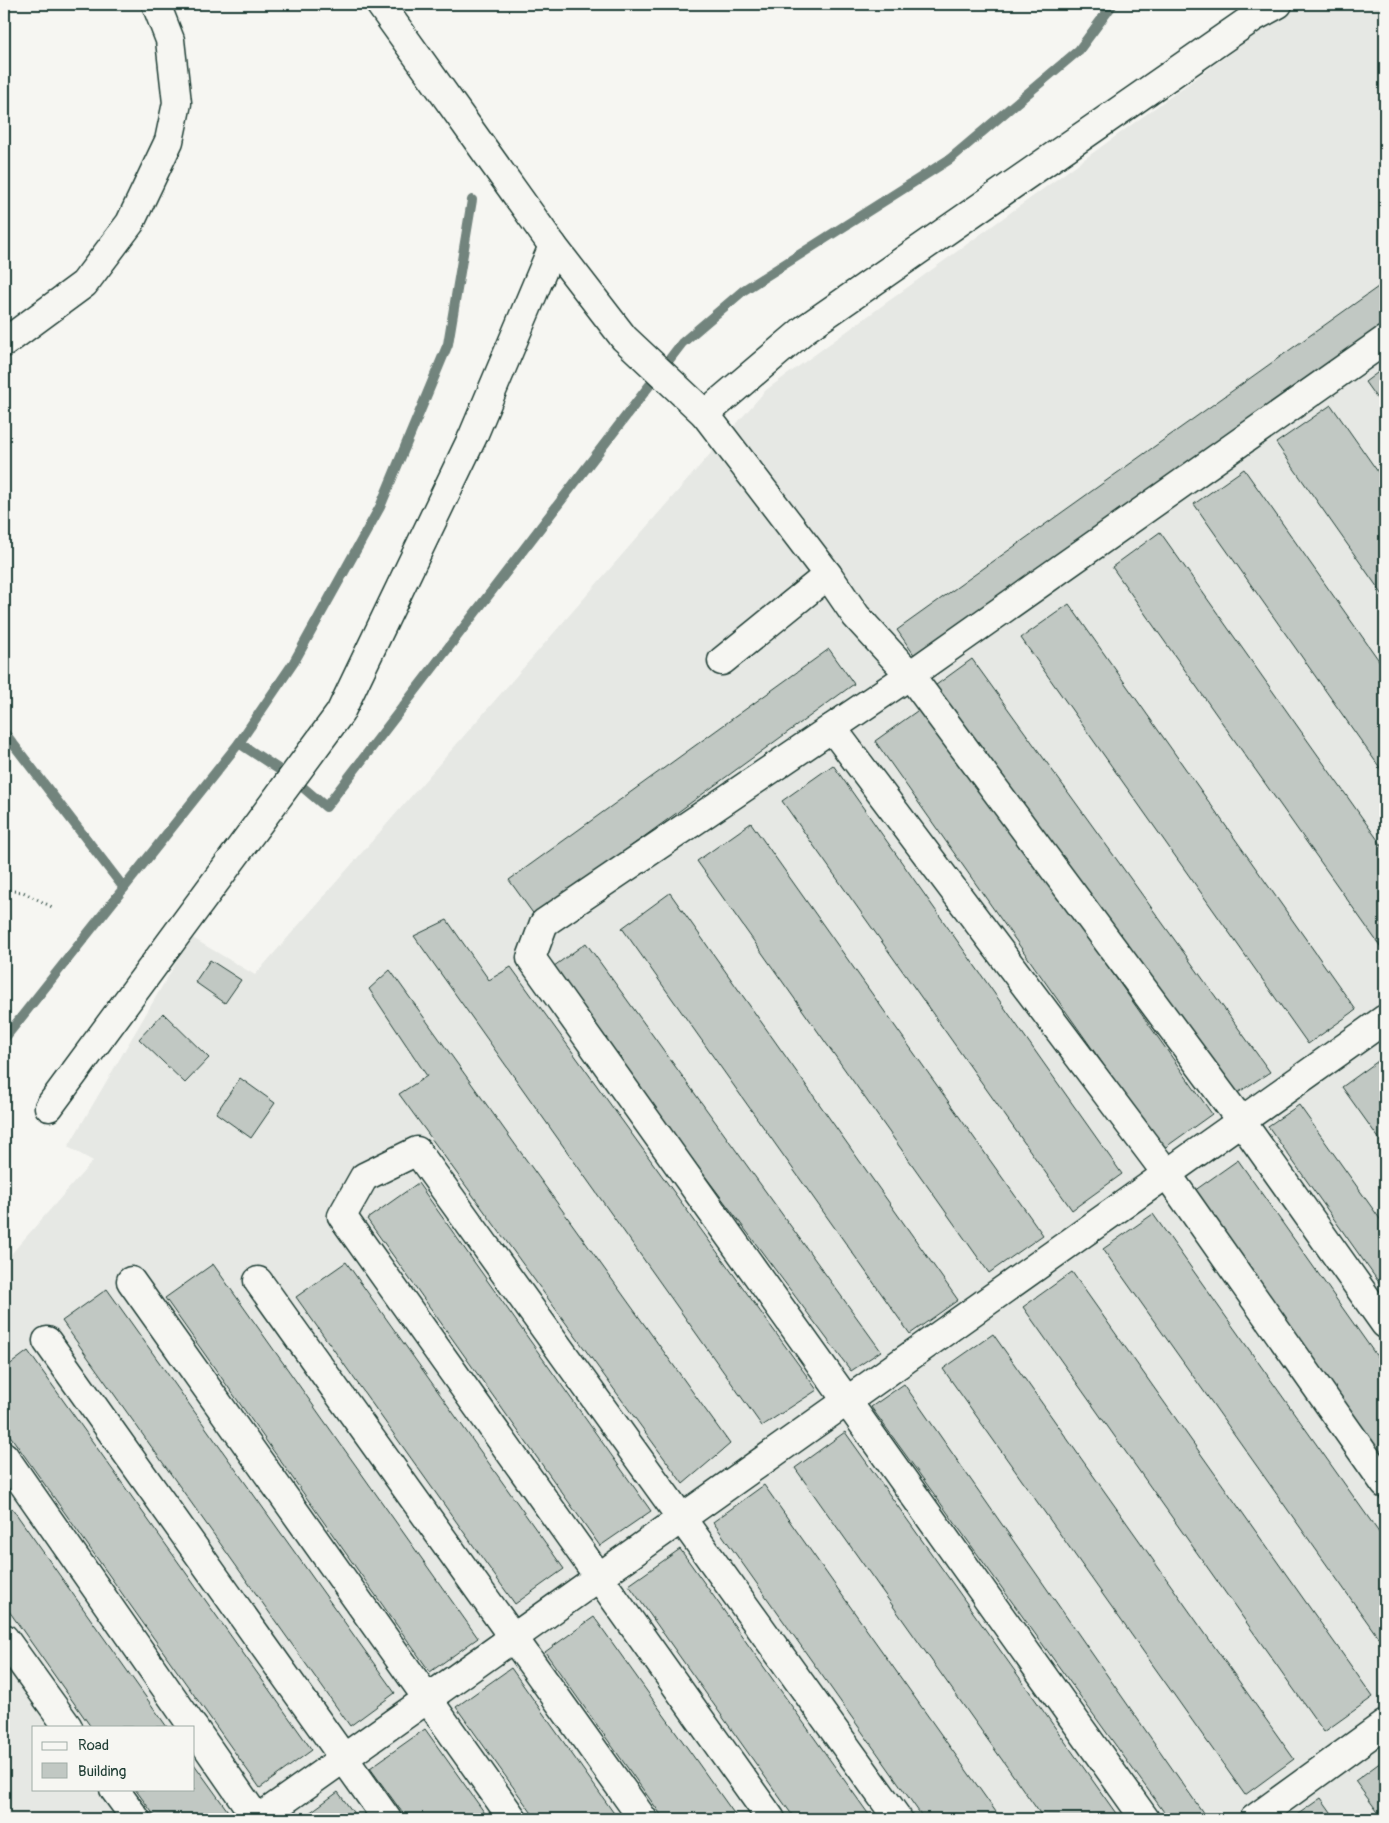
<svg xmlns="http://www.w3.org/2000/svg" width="1389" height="1823" font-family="Pangolin,sans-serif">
<rect width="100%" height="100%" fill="#f6f6f2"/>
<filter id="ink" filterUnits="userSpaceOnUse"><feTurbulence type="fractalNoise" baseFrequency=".02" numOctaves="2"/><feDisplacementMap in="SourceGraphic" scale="10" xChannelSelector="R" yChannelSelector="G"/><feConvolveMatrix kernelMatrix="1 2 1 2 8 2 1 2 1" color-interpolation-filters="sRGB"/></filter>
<g filter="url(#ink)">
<path fill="#e6e8e4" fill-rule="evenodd" d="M 1298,4 L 1385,4 L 1385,1819 L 12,1819 L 4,1809 L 4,1262 L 93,1161 L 68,1147 L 191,937 L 255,975 L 766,390 ZM 34,1727 L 194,1727 L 194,1789 L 34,1789 Z"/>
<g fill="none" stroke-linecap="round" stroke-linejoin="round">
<g stroke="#72847d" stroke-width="10">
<polyline points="4,732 124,888"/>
<polyline points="239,743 294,662 380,507 448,344 472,200"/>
<polyline points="4,1039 239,743 292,778 326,807 682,343 744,290 950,159 1079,50 1113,4"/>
</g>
</g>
<g fill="#c1c8c3" stroke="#1f3d34">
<polygon points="1385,282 1385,323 917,659 897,630"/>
<polygon points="1385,367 1385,410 1365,382"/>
<polygon points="1331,405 1385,482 1385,598 1276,443"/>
<polygon points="1244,469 1385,669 1385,775 1194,504"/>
<polygon points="1160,532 1385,850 1385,953 1112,567"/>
<polygon points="1069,604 1356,1010 1308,1044 1021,638"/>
<polygon points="829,649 854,684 535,916 509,880"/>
<polygon points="972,659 1270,1072 1236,1094 932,688"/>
<polygon points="924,706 1212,1114 1163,1149 875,741"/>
<polygon points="833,765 1122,1174 1072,1210 782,801"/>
<polygon points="751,823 1043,1235 989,1273 697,861"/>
<polygon points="670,893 958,1300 910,1334 622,928"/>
<polygon points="447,920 489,980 511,967 817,1390 762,1426 414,936"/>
<polygon points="586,943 881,1351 851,1371 550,969"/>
<polygon points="210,960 241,980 225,1003 195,982"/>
<polygon points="390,970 730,1444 683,1484 399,1094 427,1076 369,989"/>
<polygon points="163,1013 209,1058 185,1083 139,1039"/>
<polygon points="1385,1056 1385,1147 1342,1087"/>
<polygon points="240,1078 275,1103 251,1138 216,1113"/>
<polygon points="1299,1105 1385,1226 1385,1291 1268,1126"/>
<polygon points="1238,1160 1385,1368 1385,1461 1194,1191"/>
<polygon points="418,1183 651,1511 600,1546 367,1219"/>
<polygon points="1153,1214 1385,1541 1385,1647 1103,1249"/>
<polygon points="346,1262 564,1569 515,1604 296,1297"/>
<polygon points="213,1264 478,1638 430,1672 165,1298"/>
<polygon points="1072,1272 1373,1697 1324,1732 1023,1307"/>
<polygon points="107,1289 395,1693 350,1726 62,1321"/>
<polygon points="993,1334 1294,1759 1245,1795 943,1369"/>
<polygon points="28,1351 312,1750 260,1788 4,1427 4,1369"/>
<polygon points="904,1384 1206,1817 1202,1819 1169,1819 871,1407"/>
<polygon points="845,1432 1120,1819 1044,1819 795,1468"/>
<polygon points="764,1485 1001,1819 924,1819 713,1522"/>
<polygon points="12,1508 167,1727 91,1727 4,1604 4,1514"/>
<polygon points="680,1549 872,1819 795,1819 629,1585"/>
<polygon points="594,1617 738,1819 664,1819 545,1652"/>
<polygon points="511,1668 618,1819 536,1819 456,1707"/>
<polygon points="425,1729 489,1819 407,1819 370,1768"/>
<polygon points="1385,1759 1385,1819 1383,1819 1355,1781"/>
<polygon points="194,1764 230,1814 223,1819 157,1819 135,1789 194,1789"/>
<polygon points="338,1792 358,1819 301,1819"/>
<polygon points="1321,1798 1336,1819 1291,1819"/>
</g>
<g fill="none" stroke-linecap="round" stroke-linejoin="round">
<g stroke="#1f3d34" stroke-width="31">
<g id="minor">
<polyline points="380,4 553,246 624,338 705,414 805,329 1254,17 1278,4"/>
<polyline points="4,343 84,284 130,223 169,141 177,103 170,40 156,4"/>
<polyline points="705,414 828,575 856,616 910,675 1241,1121 1385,1324"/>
<polyline points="722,661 828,575"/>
<polyline points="832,728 1167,1174 1385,1484"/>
<polyline points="49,1107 340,713 473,436 553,246"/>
<polyline points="131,1281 513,1819"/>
<polyline points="258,1281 643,1819"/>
<polyline points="47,1341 387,1819"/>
<polyline points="4,1456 193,1727"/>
<polyline points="4,1638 68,1727"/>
<polyline points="194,1728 257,1819"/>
<polyline points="114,1789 136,1819"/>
<polyline points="258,1819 1385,1019"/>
<polyline points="771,1819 342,1216 364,1177 417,1151 898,1819"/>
<polyline points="1145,1819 531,958 544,923 910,675 1385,340"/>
<polyline points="1254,1819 1385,1724"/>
</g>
</g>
<polyline stroke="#1f3d34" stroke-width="3" stroke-dasharray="1 4" stroke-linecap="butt" points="4,890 23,892 52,907"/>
<use href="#minor" stroke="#f6f6f2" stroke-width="28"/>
</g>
</g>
<rect width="1389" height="1823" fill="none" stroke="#f6f6f2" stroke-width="20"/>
<rect x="10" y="10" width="1369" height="1803" fill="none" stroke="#1f3d34" stroke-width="2" filter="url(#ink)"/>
<rect x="32" y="1726" width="162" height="65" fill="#f6f6f2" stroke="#a0aca6"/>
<rect x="42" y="1742" width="25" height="8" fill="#f6f6f2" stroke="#a0aca6"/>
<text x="78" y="1750" font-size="15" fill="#1f3d34">Road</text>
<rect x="42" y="1763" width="25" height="15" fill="#c1c8c3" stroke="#a0aca6"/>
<text x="78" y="1776" font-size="15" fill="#1f3d34">Building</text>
</svg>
